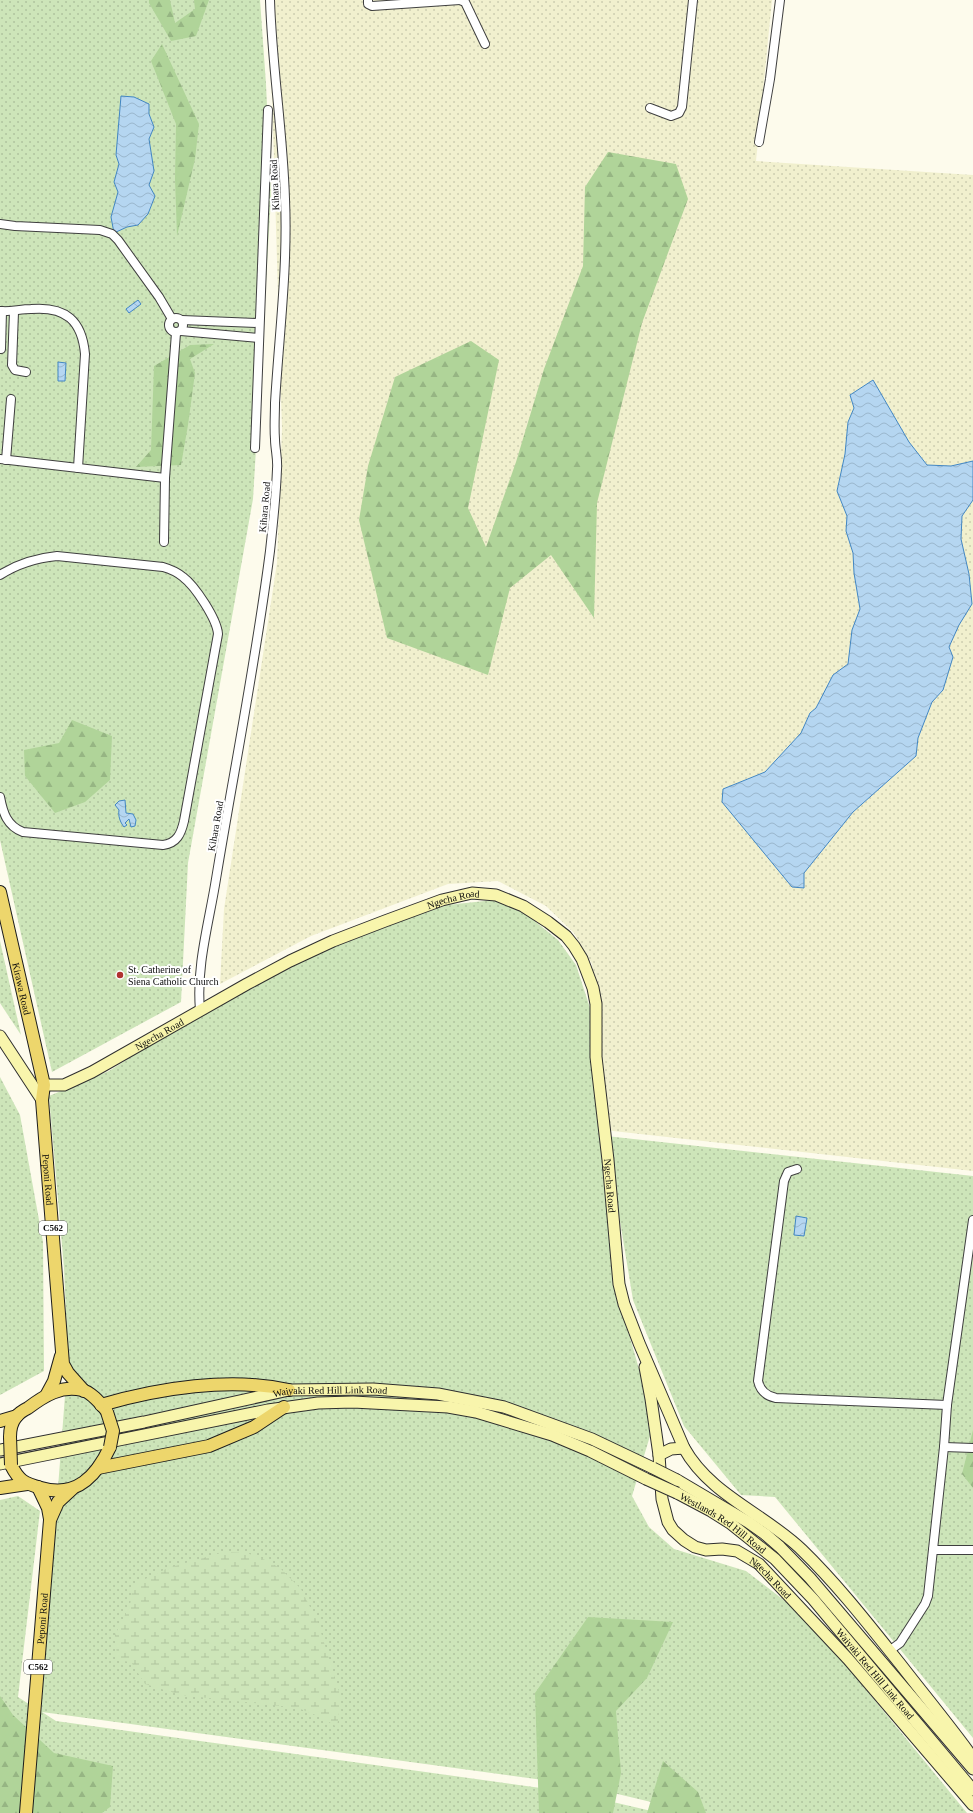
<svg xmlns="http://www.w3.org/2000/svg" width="973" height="1813" font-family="Georgia,serif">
<defs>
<pattern id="farmland-dots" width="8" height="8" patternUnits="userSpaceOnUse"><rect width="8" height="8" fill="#f1f0ce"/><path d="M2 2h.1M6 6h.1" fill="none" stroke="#cdcdb0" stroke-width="1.8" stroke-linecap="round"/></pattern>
<pattern id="green-dots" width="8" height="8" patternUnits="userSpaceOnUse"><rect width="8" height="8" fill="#cde5b9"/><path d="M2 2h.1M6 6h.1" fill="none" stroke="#afc39e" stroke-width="1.8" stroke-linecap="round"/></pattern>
<pattern id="forest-firs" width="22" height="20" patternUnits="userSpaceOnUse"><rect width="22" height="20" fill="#b0d499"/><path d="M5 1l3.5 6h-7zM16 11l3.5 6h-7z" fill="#96b583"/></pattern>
<pattern id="wetland-marsh" width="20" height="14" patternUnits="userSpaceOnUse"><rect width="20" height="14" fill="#cde5b9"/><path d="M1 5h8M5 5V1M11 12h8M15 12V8" fill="none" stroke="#afc39e"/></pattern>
<pattern id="water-waves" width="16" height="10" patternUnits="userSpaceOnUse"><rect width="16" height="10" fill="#b5d6f1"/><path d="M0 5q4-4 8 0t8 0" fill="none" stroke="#9ab6cd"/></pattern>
</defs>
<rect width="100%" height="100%" fill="#fdfbec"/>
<polygon fill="url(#farmland-dots)" points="265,0 772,0 756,161 973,175 973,461 951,466 927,465 909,442 873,380 850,395 854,408 848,422 845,454 837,490 847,516 846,531 853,553 854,573 860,609 852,630 848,664 833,675 816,708 810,713 801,733 765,772 723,789 804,888 804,873 853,812 916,756 918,738 932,702 943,690 949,647 959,625 972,604 969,574 961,539 962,516 973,500 973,1171 604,1130 592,964 574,933 546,906 498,881 448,884 311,936 220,984 224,909 277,563 282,429 272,93 271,94 273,85"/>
<g fill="url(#green-dots)">
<polygon points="0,0 260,0 266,84 271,198 253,499 188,863 181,1002 52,1072 0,840"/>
<polygon points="494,900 526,914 558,940 576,965 590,1008 614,1282 643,1383 650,1436 632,1496 649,1527 674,1549 746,1571 789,1604 827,1642 967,1813 697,1813 580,1785 42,1712 56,1721 570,1792 660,1813 0,1813 0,1500 18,1496 40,1511 18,1697 41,1712 68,1356 64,1268 49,1096 109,1071 173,1030 314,950 447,905"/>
<polygon points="0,941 21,1035 0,1003"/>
<polygon points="0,1077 20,1115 43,1242 44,1371 0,1395"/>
<polygon points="606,1136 973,1176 973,1738 775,1497 741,1495 684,1426 633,1300"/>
</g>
<g fill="url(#forest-firs)">
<polygon points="149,0 170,0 175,23 195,9 194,0 209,0 196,36 171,41 149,3"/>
<polygon points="162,44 199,124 195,159 177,236 175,179 176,124 151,61"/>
<polygon points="608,152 676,164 688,199 642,323 597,503 594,618 551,555 510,588 488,675 387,638 359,520 368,466 395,377 471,341 499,360 468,508 486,547 516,462 544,369 583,266 585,187"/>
<polygon points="214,344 190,359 195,373 188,425 181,465 136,467 151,450 154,366 190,345"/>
<polygon points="72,720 112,736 110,780 85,802 55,813 25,776 24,750 59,743"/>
<polygon points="973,1430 973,1488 962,1474"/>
<polygon points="588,1617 673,1622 647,1678 616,1711 621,1773 613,1813 539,1813 535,1693"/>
<polygon points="0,1696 13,1715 54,1753 113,1766 110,1807 102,1813 0,1813"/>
<polygon points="663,1761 698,1792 706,1813 647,1813"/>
</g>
<polygon fill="url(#wetland-marsh)" points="224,1552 247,1553 268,1561 281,1569 301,1589 318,1623 341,1698 337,1727 323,1718 298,1708 181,1695 145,1684 131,1662 123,1661 117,1656 115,1635 130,1605 133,1585 168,1568"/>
<g fill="url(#water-waves)" stroke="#4286c2">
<polygon points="121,96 134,97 149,104 149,114 154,127 149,139 154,171 149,185 155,196 148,214 138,225 127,227 114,233 111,217 118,192 114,182 119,164 116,155"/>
<polygon points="138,300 141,304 129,313 126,309"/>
<polygon points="58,362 66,363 65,381 58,381"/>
<polygon points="873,380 909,442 927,465 951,466 973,461 973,500 962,516 961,539 969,574 972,604 959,625 949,647 953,657 943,690 932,702 918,738 916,756 853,812 804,873 804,888 792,887 722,802 723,789 765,772 801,733 810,713 816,708 833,675 848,664 852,630 860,609 854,573 853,553 846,531 847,516 837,491 845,454 848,422 854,408 850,395"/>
<path d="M 125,800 L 126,813 L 133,814 L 136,820 L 135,826 L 131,827 L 129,819 L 125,823 L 127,825 L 124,827 C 120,822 118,816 119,810 L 115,805 L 119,801 Z"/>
<polygon points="796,1216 807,1218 804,1236 794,1235"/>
</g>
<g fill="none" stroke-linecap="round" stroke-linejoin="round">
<g stroke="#3f3f3f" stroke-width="10">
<g id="street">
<polyline points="368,0 368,4 372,6 460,0"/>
<polyline points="460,0 465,2 485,44"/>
<polyline points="650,108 671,116 679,113 682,107 693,0"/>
<polyline points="759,142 770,79 780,0"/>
<polyline points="0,224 15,226 100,230 112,234 118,240 159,297 172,319"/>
<path d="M 0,311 C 11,312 20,309 31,309 C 66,306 82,321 85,354 L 78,468"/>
<polyline points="14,312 12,365 15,370 26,372"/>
<circle cx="176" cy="325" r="7"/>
<polyline points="182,320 259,323"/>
<polyline points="181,331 259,338"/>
<polyline points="1,349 2,311"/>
<polyline points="255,448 268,110"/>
<polyline points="0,459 165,478"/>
<polyline points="6,460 11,399"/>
<polyline points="164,542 165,478 176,333"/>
<path d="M 0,575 C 17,564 37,558 57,556 L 163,567 C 170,569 177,572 183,577 C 195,586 217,619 218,634 L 184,821 C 181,834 177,843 163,845 L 23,832 C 7,826 3,813 0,797"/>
<path d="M 200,1010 C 196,966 209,923 216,879 C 234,770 256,661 270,551 C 273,524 276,496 277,469 C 278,459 275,449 275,439 C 274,427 275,415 275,403 C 279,335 288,267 285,199 C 283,132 272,66 270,0"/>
<path d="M 797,1169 L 788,1172 L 784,1181 L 758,1381 C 760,1390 766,1396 776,1398 L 947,1405"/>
<polyline points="944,1447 973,1448"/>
<polyline points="933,1550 973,1550"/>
<polyline points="889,1651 900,1643 925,1604 928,1596 944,1447 947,1405 973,1220"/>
</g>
</g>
<g stroke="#2e2e2e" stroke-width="13">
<g id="secondary">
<polyline points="0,1036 42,1100"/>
<path id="s1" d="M 44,1085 L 64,1085 L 92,1072 L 247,984 L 290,961 L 333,941 L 385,921 L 442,900 L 472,893 L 496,895 L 523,906 L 548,922 L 566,936 L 574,946 L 582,959 L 593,988 L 596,1004 L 596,1057 L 608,1160 L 619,1284 L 624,1304 L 639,1343 L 684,1448 C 710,1495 765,1514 802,1550 C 838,1585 869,1625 901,1665 C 925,1696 950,1726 973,1758"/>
<path id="s2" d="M 645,1367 L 651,1399 L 659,1455 L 662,1499 L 668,1522 L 673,1530 L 684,1540 L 695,1547 L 706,1550 L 722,1549 L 737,1551 L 759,1564 L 848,1659 L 973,1805"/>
<path id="s3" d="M 0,1450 L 144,1422 L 289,1390 L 373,1389 L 438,1394 L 504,1407 L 592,1439 L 653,1468"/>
<polyline points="659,1455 671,1449 684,1448"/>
<polyline points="0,1464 268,1410 318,1403 353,1402 448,1407 476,1412 552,1435 590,1451 646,1479"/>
<polyline points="677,1480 748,1522 765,1534 780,1547 810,1578 973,1769"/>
<path id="s4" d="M 677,1493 L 711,1511 L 730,1523 L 775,1559 L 813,1599 L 973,1790"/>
</g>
</g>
<g stroke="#1d1d1d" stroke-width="14">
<g id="primary">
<path id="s5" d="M 0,892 L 44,1085 L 42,1100 L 63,1364 L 68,1373 L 84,1391"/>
<polyline points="47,1394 54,1381 61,1356"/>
<path d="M 101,1405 C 159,1388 230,1377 289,1390"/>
<polyline points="0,1421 17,1416"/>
<path d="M 10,1437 C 10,1430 11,1423 16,1417 C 19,1413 24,1410 28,1408 C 44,1396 61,1385 82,1390 C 91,1392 100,1403 106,1410"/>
<path d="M 11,1465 C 19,1481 24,1483 41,1488 C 76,1498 96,1477 110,1447"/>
<polyline points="98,1468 209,1446 254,1427 284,1407"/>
<polyline points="38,1487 48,1508 50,1519"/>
<polyline points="0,1488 27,1484"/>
<path id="s6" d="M 26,1813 L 50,1520 L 58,1502 L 72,1489"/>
</g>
</g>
<use href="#street" stroke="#fff" stroke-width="8"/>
<use href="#secondary" stroke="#f8f5ac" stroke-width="11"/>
<use href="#primary" stroke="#edd66c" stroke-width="12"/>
<g stroke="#2e2e2e" stroke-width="13" stroke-linecap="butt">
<g id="secondary-bridge">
<polyline points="653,1468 677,1480"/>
<polyline points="646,1479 677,1493"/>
</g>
</g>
<g stroke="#1d1d1d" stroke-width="14" stroke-linecap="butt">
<g id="primary-bridge">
<polyline points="107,1412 113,1431 110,1447"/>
<polyline points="10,1437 11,1465"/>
</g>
</g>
<use href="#secondary-bridge" stroke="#f8f5ac" stroke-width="11"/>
<use href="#primary-bridge" stroke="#edd66c" stroke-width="12"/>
</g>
<circle fill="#b03230" stroke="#fff" stroke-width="1.5" cx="120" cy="975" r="4"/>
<g text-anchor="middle" stroke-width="4" stroke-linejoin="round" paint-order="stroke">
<g fill="#fff" stroke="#555" stroke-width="1">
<rect x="39" y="1221" width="28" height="14" rx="3"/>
<rect x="24" y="1660" width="28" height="14" rx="3"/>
</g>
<g font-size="9" font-weight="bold" fill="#0c0c0c">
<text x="53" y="1231">C562</text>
<text x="38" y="1670">C562</text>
</g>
<g font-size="10" fill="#0c0c0c" stroke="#fff">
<text transform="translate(274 185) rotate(-93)" y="4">Kihara Road</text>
<text transform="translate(264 507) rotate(-85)" y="4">Kihara Road</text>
<text transform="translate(215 826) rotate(-80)" y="4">Kihara Road</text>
<text dy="4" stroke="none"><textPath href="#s1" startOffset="453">Ngecha Road</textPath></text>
<text dy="4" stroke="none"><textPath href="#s5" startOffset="99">Kirawa Road</textPath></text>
<text dy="4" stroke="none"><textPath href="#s1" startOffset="128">Ngecha Road</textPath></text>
<text dy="4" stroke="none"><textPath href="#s5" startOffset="293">Peponi Road</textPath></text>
<text dy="4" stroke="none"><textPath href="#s1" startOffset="836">Ngecha Road</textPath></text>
<text dy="4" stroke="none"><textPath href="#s3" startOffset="336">Waiyaki Red Hill Link Road</textPath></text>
<text dy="4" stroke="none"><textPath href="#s4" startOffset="55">Westlands Red Hill Road</textPath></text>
<text dy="4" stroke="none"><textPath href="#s2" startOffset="280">Ngecha Road</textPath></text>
<text dy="4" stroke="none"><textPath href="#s6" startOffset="195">Peponi Road</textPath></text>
<text dy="4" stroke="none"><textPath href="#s4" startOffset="271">Waiyaki Red Hill Link Road</textPath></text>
</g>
<g font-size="10" fill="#0c0c0c" stroke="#fff" text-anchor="start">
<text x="128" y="973">St. Catherine of<tspan x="128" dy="12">Siena Catholic Church</tspan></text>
</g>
</g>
</svg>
